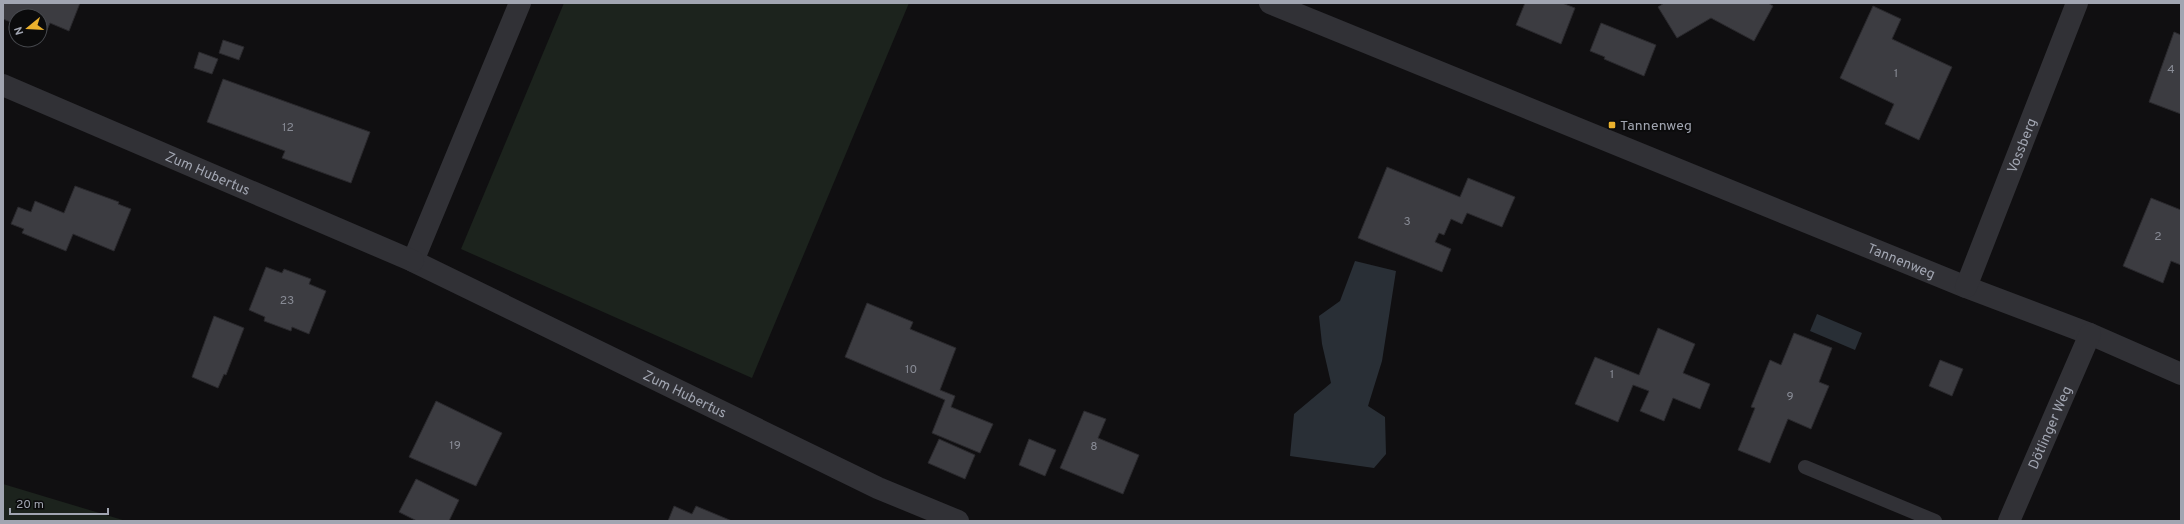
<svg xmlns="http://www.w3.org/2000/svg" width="2184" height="524" font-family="Overpass,sans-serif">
<rect width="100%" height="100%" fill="#100f11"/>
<g fill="#1c231d">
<polygon points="564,3 909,3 752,378 461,249"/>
<polygon points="3,484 126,521 3,521"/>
</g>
<g fill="#292f36">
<polygon points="1355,261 1396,271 1382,361 1368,406 1385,417 1386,454 1374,468 1290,456 1294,414 1331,383 1322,344 1319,316 1340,301"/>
<polygon points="1817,314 1862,333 1855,350 1810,331"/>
</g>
<g fill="#3c3c41" stroke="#2a292d">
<polygon points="3,3 80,3 69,31 50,23 47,30 40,27 40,16 16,16 16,24 3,19"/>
<polygon points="1525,3 1562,3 1575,8 1561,44 1516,25"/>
<polygon points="1664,3 1768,3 1773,6 1754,41 1711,18 1677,38 1658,7"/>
<polygon points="1873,6 1901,19 1892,39 1952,67 1919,140 1885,124 1894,104 1840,78"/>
<polygon points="1601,23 1656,45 1644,76 1604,59 1605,57 1590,51"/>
<polygon points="2174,32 2181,35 2181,114 2149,102"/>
<polygon points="223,40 244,47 239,60 219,53"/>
<polygon points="199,52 218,59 212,74 194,68"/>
<polygon points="223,79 370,132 351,183 282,158 285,151 207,122"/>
<polygon points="1387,167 1460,197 1468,178 1515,197 1502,227 1467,213 1462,224 1451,219 1444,235 1439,233 1435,242 1451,249 1442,272 1358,238"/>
<polygon points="75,186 119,202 118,204 131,209 114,251 73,234 66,251 22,233 24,229 11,224 18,207 31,212 35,201 64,213"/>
<polygon points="2151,198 2181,210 2181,265 2171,261 2163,283 2123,266"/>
<polygon points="266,267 282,273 284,269 311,279 309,284 326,291 309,334 292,327 291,331 264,321 265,317 249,310"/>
<polygon points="867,303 913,322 910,329 956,348 940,390 955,396 951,407 993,424 980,453 932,433 945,400 845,357"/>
<polygon points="214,316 244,328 226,375 224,374 218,388 192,377"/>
<polygon points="1658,328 1695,344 1683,373 1710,384 1700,409 1673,398 1664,421 1640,411 1649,391 1633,385 1618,422 1575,404 1595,357 1639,375"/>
<polygon points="1794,333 1832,348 1819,382 1829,386 1811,429 1788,419 1770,463 1738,450 1755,408 1751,407 1770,360 1781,365"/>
<polygon points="1940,360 1963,369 1952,396 1929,386"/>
<polygon points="436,401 502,433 476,486 409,457"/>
<polygon points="1084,411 1106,419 1098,438 1139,455 1123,494 1060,468"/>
<polygon points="939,439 975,455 965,479 928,463"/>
<polygon points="1029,439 1056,450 1045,476 1019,465"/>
<polygon points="416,479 459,500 449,521 417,521 399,512"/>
<polygon points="674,506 692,514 696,506 732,521 668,521"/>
</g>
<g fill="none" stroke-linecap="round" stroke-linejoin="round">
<polyline stroke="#313136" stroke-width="14" points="1805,467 1935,521"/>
<g stroke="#313136" stroke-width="22">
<path id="s1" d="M 520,3 L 413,261 L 878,488 L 958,521"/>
<path id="s2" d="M 1270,3 L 1966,287 L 2090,334 L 2181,374"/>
<path id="s3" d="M 3,85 L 413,261"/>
<path id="s4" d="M 1966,287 L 2077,3"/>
<path id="s5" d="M 2009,521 L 2090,334"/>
</g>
</g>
<rect fill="#ebb12d" stroke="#0b0b0c" stroke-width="1.5" x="1608" y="121" width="8" height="8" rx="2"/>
<g text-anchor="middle" stroke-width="3.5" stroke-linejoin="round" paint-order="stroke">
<g font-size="12" fill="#888b95">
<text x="2171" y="73">4</text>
<text x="1896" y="77">1</text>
<text x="288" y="131">12</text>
<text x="1407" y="225">3</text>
<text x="2158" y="240">2</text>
<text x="287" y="304">23</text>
<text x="911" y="373">10</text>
<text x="1612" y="378">1</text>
<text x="1790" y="400">9</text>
<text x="455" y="449">19</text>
<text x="1094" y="450">8</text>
</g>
<g font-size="14" fill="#a1a5b1" stroke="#0b0b0c" text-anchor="start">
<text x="1620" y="130">Tannenweg</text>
</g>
<g font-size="14" fill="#a1a5b1" stroke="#0b0b0c">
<text dy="5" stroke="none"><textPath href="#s4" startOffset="152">Vossberg</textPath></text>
<text dy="5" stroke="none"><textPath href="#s3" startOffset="223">Zum Hubertus</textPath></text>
<text dy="5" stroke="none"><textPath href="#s2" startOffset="682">Tannenweg</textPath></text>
<text dy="5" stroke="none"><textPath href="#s1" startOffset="582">Zum Hubertus</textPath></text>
<text dy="5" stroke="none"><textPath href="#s5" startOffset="102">Dötlinger Weg</textPath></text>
</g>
</g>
<rect width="2184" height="524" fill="none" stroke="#a1a5b1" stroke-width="8"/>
<g transform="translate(28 28) rotate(252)"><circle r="19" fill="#0b0b0c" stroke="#47494e"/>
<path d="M0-3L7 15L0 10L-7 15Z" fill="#ebb12d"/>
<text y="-6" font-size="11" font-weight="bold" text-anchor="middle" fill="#a1a5b1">N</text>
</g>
<path d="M10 508v6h98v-6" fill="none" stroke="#a1a5b1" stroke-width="2"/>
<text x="16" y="508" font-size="12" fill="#a1a5b1" stroke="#0b0b0c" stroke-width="3" paint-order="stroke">20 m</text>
</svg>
